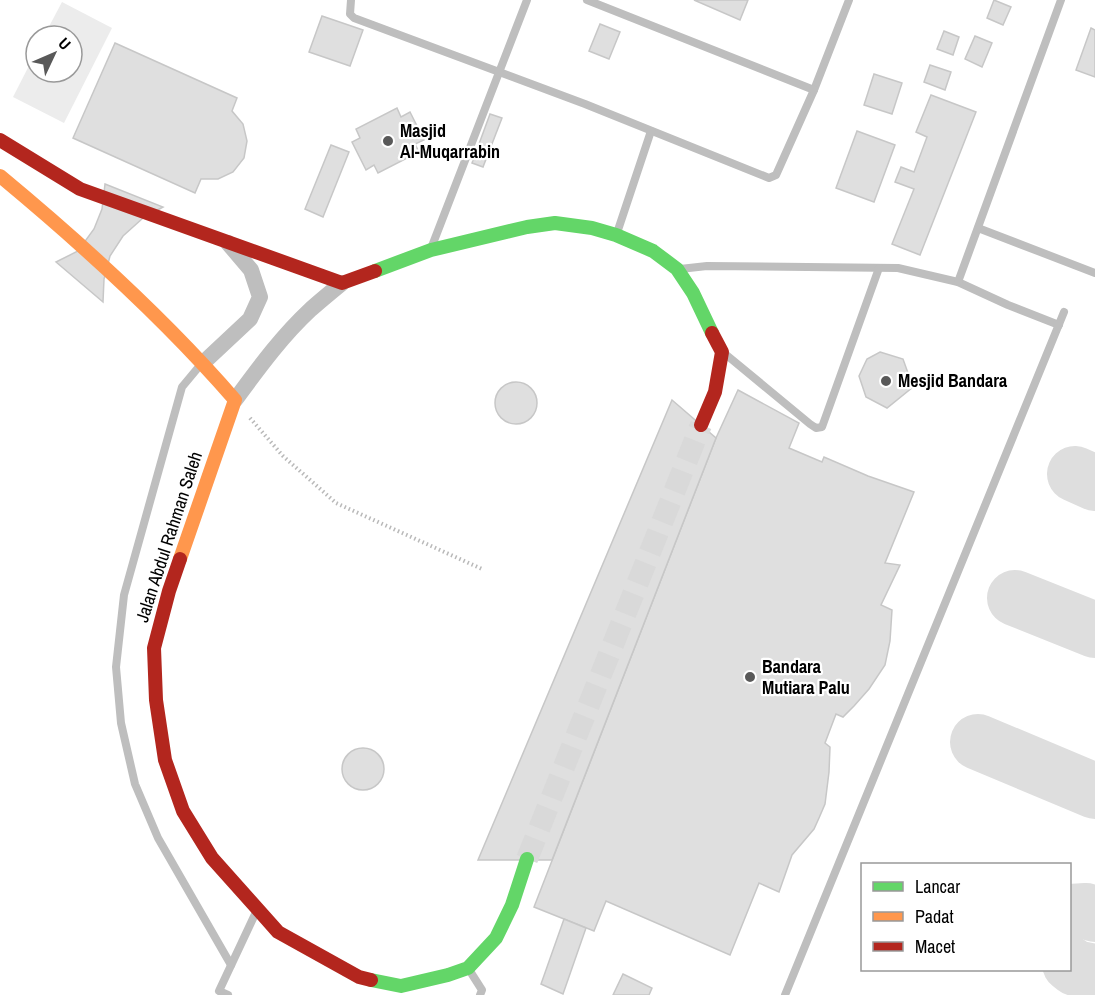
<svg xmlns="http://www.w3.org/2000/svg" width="1095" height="995" font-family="'Archivo Narrow',sans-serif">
<rect width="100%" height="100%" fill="#fff"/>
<polygon fill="#ececec" points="62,2 112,28 64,123 13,97 36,52 36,72 72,72 72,36 44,36"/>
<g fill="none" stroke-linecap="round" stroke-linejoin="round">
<g stroke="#dedede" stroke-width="56">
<polyline points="1075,474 1095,483"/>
<polyline points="1015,598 1095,630"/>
<polyline points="978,742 1095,791"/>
<polyline points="1070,912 1086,911 1095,914"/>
<polyline points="1070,964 1075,968 1095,972"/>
</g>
</g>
<g fill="#dfdfdf" stroke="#c7c7c7" stroke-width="1.5">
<polygon points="694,0 748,0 740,20"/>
<polygon points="994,0 1011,7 1003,25 987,18"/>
<polygon points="322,16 363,30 350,66 309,52"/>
<polygon points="600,24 620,32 609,59 589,51"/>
<polygon points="1091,28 1095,30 1095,77 1076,70"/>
<polygon points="944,31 959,37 953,55 937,49"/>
<polygon points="975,36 992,43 982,67 965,59"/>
<polygon points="115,43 237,98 232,111 243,124 247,141 244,158 233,172 218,179 201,179 195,193 73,138"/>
<polygon points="930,65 951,72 945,90 924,82"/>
<polygon points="874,74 902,83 892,114 864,105"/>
<polygon points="931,95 976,112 920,255 892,244 914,189 895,182 901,167 914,172 927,137 916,132"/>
<polygon points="397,108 401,117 410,112 424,140 415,144 419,152 378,173 374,165 366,170 352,142 360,138 356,129"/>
<polygon points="490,114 502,118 483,167 472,163"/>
<polygon points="857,131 895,145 874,202 836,188"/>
<polygon points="331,145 349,152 323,217 305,209"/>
<polygon points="105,184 163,207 143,218 123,236 110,256 104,279 103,302 56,262 78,251 94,229 102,209"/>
<polygon points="880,352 903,359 913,387 887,408 866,397 859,376 867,359"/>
<circle cx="516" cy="403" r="21"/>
<polygon points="738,390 799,423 789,448 822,462 824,457 868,476 914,492 885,563 900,565 881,605 892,610 890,641 885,665 869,689 854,706 843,717 836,714 825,743 830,747 829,772 825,804 819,818 814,829 792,855 779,892 759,883 730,955 606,901 594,931 534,907 716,438"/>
<polygon points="672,400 716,438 552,860 478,860"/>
<circle cx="363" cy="769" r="21"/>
<polygon points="564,919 586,928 563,994 541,984"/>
<polygon points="623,974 652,988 649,995 613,995"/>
</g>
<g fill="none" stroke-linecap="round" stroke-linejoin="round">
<polyline stroke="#d9d9d9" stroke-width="22" stroke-dasharray="22 11" stroke-linecap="butt" points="527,859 701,425"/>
<polyline stroke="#b9b9b9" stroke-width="4" stroke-dasharray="1.5 3" stroke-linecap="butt" points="250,418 283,456 336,503 482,569"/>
<g stroke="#bebebe" stroke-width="8">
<polyline points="351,0 350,14 354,18 585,104 769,178 776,175 814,90 849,0"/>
<polyline points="587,0 814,90"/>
<polyline points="978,228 1095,273"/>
<polyline points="617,233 651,131"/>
<polyline points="432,246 527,0"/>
<polyline points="680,269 707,266 898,268 958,282 1008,305 1059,325"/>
<polyline points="958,282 1061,0"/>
<polyline points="724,353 810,424 816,428 822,427 879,268"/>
<polyline points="202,363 182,387 124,595 116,667 121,723 135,784 158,838 231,965"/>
<polyline points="468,968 482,990 480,995"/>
<polyline points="228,995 219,991 257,910"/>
<polyline points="785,995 1064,312"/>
</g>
<g stroke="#bebebe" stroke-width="16">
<polyline points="203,363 250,319 260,297 251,270 228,243"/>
<path d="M 235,400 C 258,369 281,337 310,310 C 320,301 331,292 342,283"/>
</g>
<g stroke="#63d668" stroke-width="14">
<polyline points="375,271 431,250 527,227 555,223 592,228 616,235 653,251 677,269 693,293 712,333"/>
<polyline points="371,980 401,986 448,975 468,968 496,938 512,905 527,859"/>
</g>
<path stroke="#ff974d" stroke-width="14" d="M 0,176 C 82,244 165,319 235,400 L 180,559"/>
<g stroke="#b3261e" stroke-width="14">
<polyline points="0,140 80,189 342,283 375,271"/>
<polyline points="701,425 715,392 722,352 712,333"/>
<polyline points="180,559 169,591 154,648 156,700 165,760 183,811 212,858 278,932 359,977 371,980"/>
</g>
</g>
<g fill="#595959" stroke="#fff" stroke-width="2">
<circle cx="388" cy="141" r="6"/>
<circle cx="886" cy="381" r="6"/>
<circle cx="750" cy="677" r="6"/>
</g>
<g text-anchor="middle" stroke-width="4.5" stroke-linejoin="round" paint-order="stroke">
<g font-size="18" font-weight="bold" fill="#000" stroke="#fff" text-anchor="start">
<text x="400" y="137">Masjid<tspan x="400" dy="21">Al-Muqarrabin</tspan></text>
<text x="898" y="387">Mesjid Bandara</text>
<text x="762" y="673">Bandara<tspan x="762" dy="21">Mutiara Palu</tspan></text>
</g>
<g font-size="18" fill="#000" stroke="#fff">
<text transform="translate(169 537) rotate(-72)" y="6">Jalan Abdul Rahman Saleh</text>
</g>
</g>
<rect x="861" y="863" width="210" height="108" fill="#ffffff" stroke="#999999" stroke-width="1.5"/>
<rect x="873" y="882" width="30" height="9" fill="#63d668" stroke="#999999" stroke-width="1.5"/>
<text x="915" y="893" font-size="18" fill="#000000">Lancar</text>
<rect x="873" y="912" width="30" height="9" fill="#ff974d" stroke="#999999" stroke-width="1.5"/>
<text x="915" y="923" font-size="18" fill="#000000">Padat</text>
<rect x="873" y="942" width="30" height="9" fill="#b3261e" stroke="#999999" stroke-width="1.5"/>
<text x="915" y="953" font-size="18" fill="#000000">Macet</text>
<g transform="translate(54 54) rotate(46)"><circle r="28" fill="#ffffff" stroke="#999999" stroke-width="1.5"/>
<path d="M0-4.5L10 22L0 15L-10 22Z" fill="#595959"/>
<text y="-9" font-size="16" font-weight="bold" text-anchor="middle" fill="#000000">U</text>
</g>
</svg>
